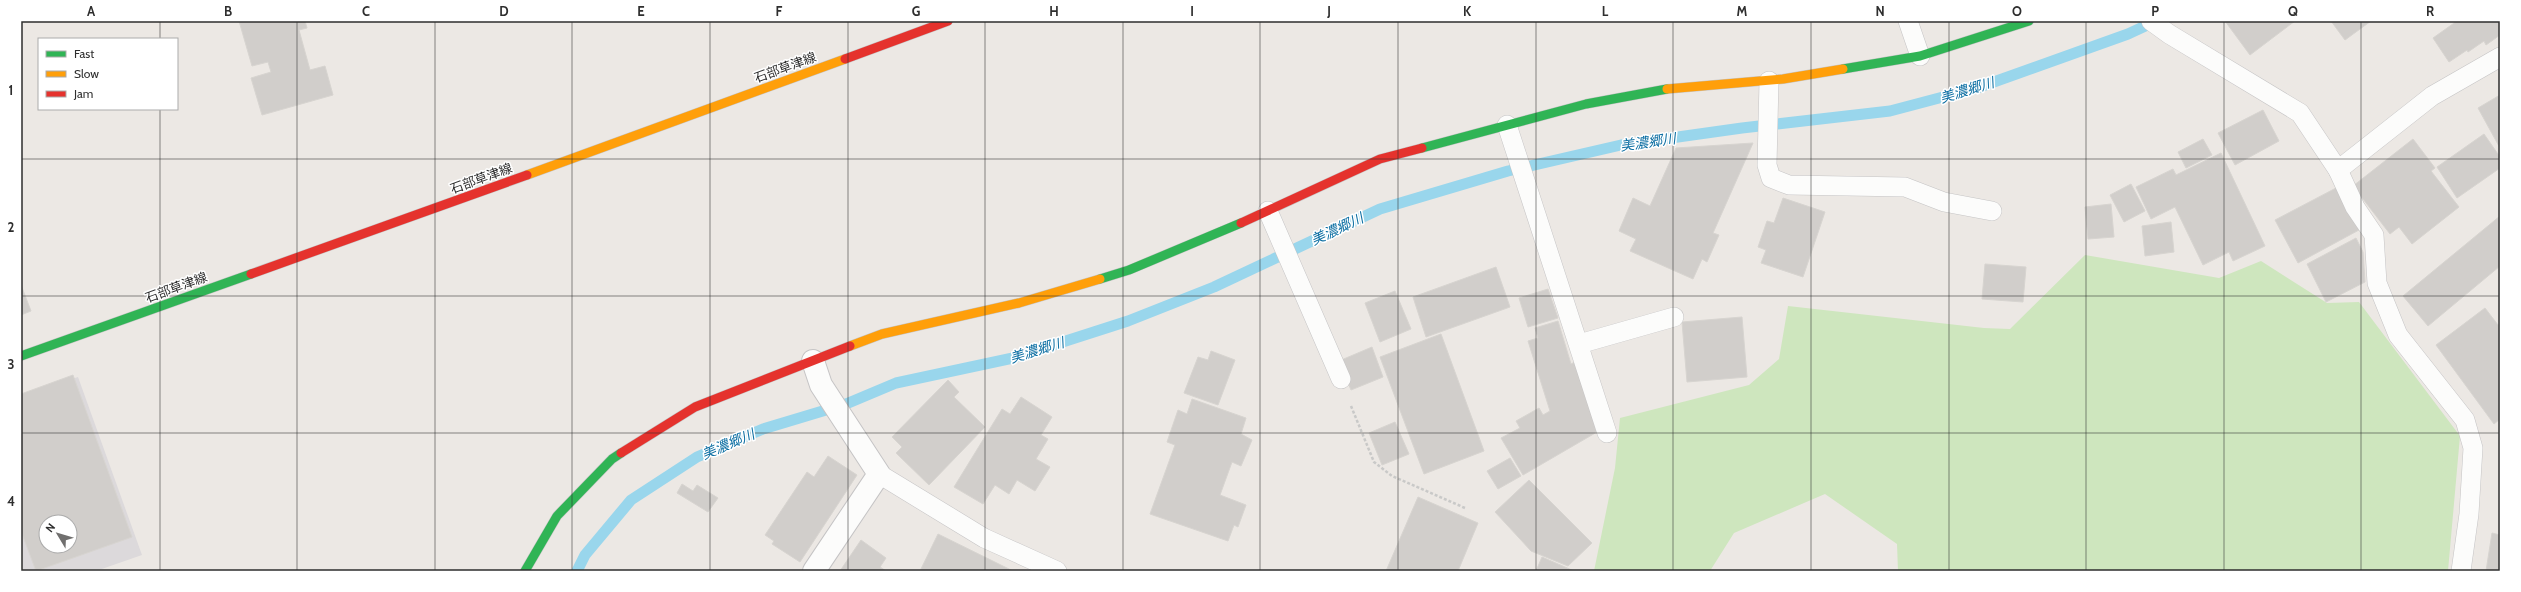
<svg xmlns="http://www.w3.org/2000/svg" width="2521" height="592" font-family="Cabin,'Noto Sans JP',sans-serif">
<rect width="100%" height="100%" fill="#ece8e4"/>
<path fill="#dcd9db" fill-rule="evenodd" d="M 78,377 L 142,555 L 96,571 L 21,571 L 21,395 ZM 46,522 L 70,522 L 70,546 L 46,546 Z"/>
<polygon fill="#cee6be" points="2085,255 2219,278 2261,261 2327,303 2359,302 2460,436 2448,571 1898,571 1897,544 1825,494 1734,533 1710,571 1594,571 1615,468 1620,418 1749,385 1779,359 1788,306 1984,328 2010,329"/>
<g fill="none" stroke-linecap="round" stroke-linejoin="round">
<polyline stroke="#99d6ec" stroke-width="11" points="577,571 585,555 631,500 697,457 763,429 846,404 896,383 1013,358 1128,321 1214,287 1380,209 1508,171 1621,145 1742,128 1890,111 1977,88 2128,34 2156,21"/>
</g>
<g fill="#d1cecb" stroke="#d7d4d0" fill-rule="evenodd">
<polygon points="239,21 305,21 307,28 299,30 310,70 325,66 333,95 262,115 251,78 271,72 268,62 252,66"/>
<polygon points="2225,21 2295,21 2250,55"/>
<polygon points="2331,21 2371,21 2345,40"/>
<polygon points="2457,21 2500,21 2500,35 2486,45 2484,41 2468,52 2467,50 2449,62 2433,38"/>
<polygon points="2500,95 2500,148 2478,108"/>
<polygon points="2263,110 2279,141 2235,165 2218,133"/>
<polygon points="2484,134 2500,157 2500,168 2457,198 2437,167"/>
<polygon points="2203,139 2212,155 2186,168 2178,152"/>
<polygon points="2413,139 2435,168 2431,171 2459,207 2412,244 2399,227 2390,234 2353,186"/>
<polygon points="1753,143 1713,233 1719,235 1707,262 1702,259 1693,279 1630,251 1636,239 1619,231 1633,198 1650,206 1676,148"/>
<polygon points="2221,153 2265,246 2233,261 2229,252 2203,265 2175,207 2151,219 2136,187 2173,169 2176,175"/>
<polygon points="2131,184 2145,211 2124,222 2110,195"/>
<polygon points="2336,188 2359,230 2298,263 2275,220"/>
<polygon points="1783,198 1825,212 1803,277 1761,263 1766,250 1758,247 1767,221 1774,223"/>
<polygon points="2111,204 2114,237 2088,239 2085,207"/>
<polygon points="2500,216 2500,266 2428,326 2403,296"/>
<polygon points="2171,222 2174,252 2145,256 2142,226"/>
<polygon points="2356,238 2363,252 2365,282 2326,302 2307,264"/>
<polygon points="1985,264 2026,267 2023,302 1982,299"/>
<polygon points="1496,267 1510,307 1426,337 1413,297"/>
<polygon points="21,285 31,311 21,315"/>
<polygon points="1548,289 1558,318 1528,327 1519,298"/>
<polygon points="1395,291 1411,329 1380,342 1365,303"/>
<polygon points="2485,308 2498,325 2500,324 2500,419 2494,424 2436,345"/>
<polygon points="1742,317 1747,377 1687,382 1682,322"/>
<polygon points="1558,321 1571,364 1575,362 1597,432 1523,475 1501,438 1520,428 1516,421 1539,408 1543,415 1550,411 1528,341 1538,338 1535,328"/>
<polygon points="1441,334 1484,451 1424,474 1380,357"/>
<polygon points="1372,347 1383,377 1351,390 1339,361"/>
<polygon points="1211,351 1235,360 1218,405 1184,393 1198,357 1208,360"/>
<path d="M 73,375 L 132,537 L 36,571 L 21,531 L 21,394 ZM 46,522 L 70,522 L 70,546 L 46,546 Z"/>
<polygon points="948,380 959,392 954,397 985,427 929,485 896,453 902,447 892,437"/>
<polygon points="1021,397 1052,417 1041,435 1048,439 1036,459 1050,467 1035,491 1017,480 1009,494 995,485 983,504 954,487 1002,409 1010,414"/>
<polygon points="1192,399 1246,418 1241,434 1252,440 1241,466 1232,462 1220,495 1246,505 1238,527 1234,525 1228,541 1150,514 1175,445 1167,442 1178,410 1187,414"/>
<polygon points="1395,422 1409,454 1382,465 1369,433"/>
<polygon points="828,456 857,475 800,562 772,544 774,541 765,535 807,472 814,477"/>
<polygon points="1510,458 1521,476 1498,489 1487,471"/>
<polygon points="1529,480 1592,543 1568,566 1531,551 1495,512"/>
<polygon points="682,484 693,491 697,485 718,498 708,512 677,493"/>
<polygon points="1418,497 1478,523 1458,571 1386,571"/>
<polygon points="2492,533 2500,535 2500,571 2486,571"/>
<polygon points="938,534 1013,571 920,571"/>
<polygon points="861,540 886,558 880,567 886,571 840,571"/>
<polygon points="1542,557 1574,571 1536,571"/>
</g>
<g fill="none" stroke-linecap="round" stroke-linejoin="round">
<g stroke="#c5c4c5" stroke-width="20">
<g id="lane">
<polyline points="1908,21 1920,56"/>
<polyline points="2151,21 2169,34 2300,113 2338,170 2355,207 2374,235 2377,283 2398,335 2465,420 2473,448 2469,514 2461,571"/>
<polyline points="1769,81 1767,165 1771,178 1789,185 1905,187 1944,202 1992,211"/>
<polyline points="1507,125 1607,433"/>
<polyline points="2338,170 2432,96 2500,57"/>
<polyline points="1268,211 1341,379"/>
<polyline points="1579,344 1674,317"/>
<polyline points="879,474 984,538 1057,571"/>
</g>
</g>
<g stroke="#c5c4c5" stroke-width="24">
<polyline id="street" points="813,361 821,385 879,474 814,571"/>
</g>
<g stroke="#c5c4c5" stroke-width="10">
<g id="fast">
<polyline points="1843,69 1920,56 2029,21"/>
<polyline points="1422,148 1586,104 1667,89"/>
<polyline points="1100,279 1129,270 1241,223"/>
<polyline points="21,356 251,274"/>
<polyline points="525,571 557,516 612,459 621,453"/>
</g>
</g>
<g stroke="#c5c4c5" stroke-width="10">
<g id="slow">
<polyline points="1667,89 1783,79 1843,69"/>
<polyline points="527,175 845,59"/>
<polyline points="850,346 882,334 1019,303 1100,279"/>
</g>
</g>
<g stroke="#c5c4c5" stroke-width="10">
<g id="jam">
<polyline points="845,59 948,21"/>
<polyline points="1241,223 1380,159 1422,148"/>
<polyline points="251,274 527,175"/>
<polyline points="621,453 695,407 850,346"/>
</g>
</g>
<polyline stroke="#c9c9c8" stroke-width="2.5" stroke-dasharray="3 2" stroke-linecap="butt" points="1351,406 1374,462 1392,476 1465,508"/>
<use href="#lane" stroke="#fcfcfb" stroke-width="19"/>
<use href="#street" stroke="#fcfcfb" stroke-width="22"/>
<use href="#fast" stroke="#30b455" stroke-width="9"/>
<use href="#slow" stroke="#ff9f0a" stroke-width="9"/>
<use href="#jam" stroke="#e5322d" stroke-width="9"/>
</g>
<path fill="none" stroke="#2e2e2e" stroke-width="1" stroke-opacity="0.55" d="M 160,21 L 160,39M 297,21 L 297,571M 435,21 L 435,571M 572,21 L 572,571M 710,21 L 710,571M 848,21 L 848,571M 985,21 L 985,571M 1123,21 L 1123,571M 1260,21 L 1260,571M 1398,21 L 1398,571M 1536,21 L 1536,571M 1673,21 L 1673,571M 1811,21 L 1811,571M 1949,21 L 1949,571M 2086,21 L 2086,571M 2224,21 L 2224,571M 2361,21 L 2361,571M 160,109 L 160,571M 21,159 L 2500,159M 21,296 L 2500,296M 21,433 L 2500,433"/>
<g text-anchor="middle" stroke-width="3" stroke-linejoin="round" paint-order="stroke">
<g font-size="13" fill="#2e2e2e" stroke="#fff">
<text transform="translate(785 67) rotate(-20)" y="5">石部草津線</text>
<text transform="translate(481 178) rotate(-20)" y="5">石部草津線</text>
<text transform="translate(176 287) rotate(-20)" y="5">石部草津線</text>
</g>
<g font-size="14" font-style="italic" fill="#0d6fa3" stroke="#fff">
<text transform="translate(1967 90) rotate(-17)" y="5">美濃郷川</text>
<text transform="translate(1648 142) rotate(-8)" y="5">美濃郷川</text>
<text transform="translate(1337 229) rotate(-25)" y="5">美濃郷川</text>
<text transform="translate(1037 350) rotate(-17)" y="5">美濃郷川</text>
<text transform="translate(728 444) rotate(-23)" y="5">美濃郷川</text>
</g>
</g>
<rect width="2521" height="592" fill="none" stroke="#ffffff" stroke-width="44"/>
<rect x="38" y="38" width="140" height="72" fill="#ffffff" stroke="#ababab"/>
<rect x="46" y="51" width="20" height="6" fill="#30b455" stroke="#ababab"/>
<text x="74" y="58" font-size="12" fill="#2e2e2e">Fast</text>
<rect x="46" y="71" width="20" height="6" fill="#ff9f0a" stroke="#ababab"/>
<text x="74" y="78" font-size="12" fill="#2e2e2e">Slow</text>
<rect x="46" y="91" width="20" height="6" fill="#e5322d" stroke="#ababab"/>
<text x="74" y="98" font-size="12" fill="#2e2e2e">Jam</text>
<g transform="translate(58 534) rotate(308)"><circle r="19" fill="#ffffff" stroke="#ababab"/>
<path d="M0-3L7 15L0 10L-7 15Z" fill="#706f6e"/>
<text y="-6" font-size="11" font-weight="bold" text-anchor="middle" fill="#2e2e2e">N</text>
</g>
<rect x="22" y="22" width="2477" height="548" fill="none" stroke="#2e2e2e" stroke-width="1.5"/>
<g font-size="13" text-anchor="middle" font-weight="bold" fill="#2e2e2e">
<text x="91" y="16">A</text>
<text x="228" y="16">B</text>
<text x="366" y="16">C</text>
<text x="504" y="16">D</text>
<text x="641" y="16">E</text>
<text x="779" y="16">F</text>
<text x="916" y="16">G</text>
<text x="1054" y="16">H</text>
<text x="1192" y="16">I</text>
<text x="1329" y="16">J</text>
<text x="1467" y="16">K</text>
<text x="1605" y="16">L</text>
<text x="1742" y="16">M</text>
<text x="1880" y="16">N</text>
<text x="2017" y="16">O</text>
<text x="2155" y="16">P</text>
<text x="2293" y="16">Q</text>
<text x="2430" y="16">R</text>
<text x="11" y="95">1</text>
<text x="11" y="232">2</text>
<text x="11" y="369">3</text>
<text x="11" y="506">4</text>
</g>
</svg>
